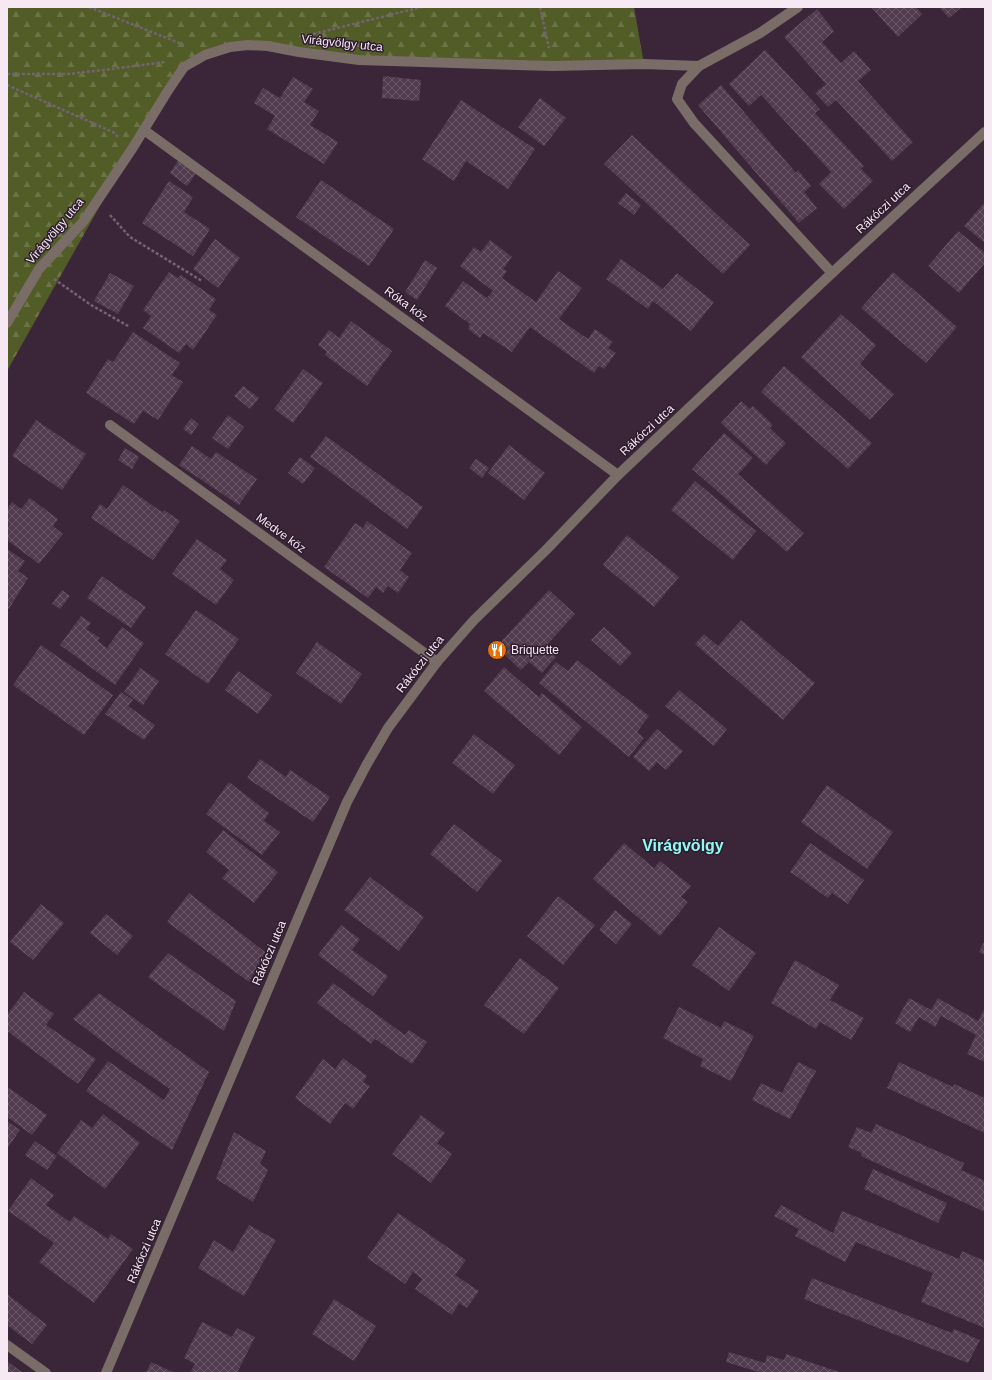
<svg xmlns="http://www.w3.org/2000/svg" width="992" height="1380" font-family="Helvetica,sans-serif">
<defs>
<pattern id="forest-firs" width="22" height="20" patternUnits="userSpaceOnUse"><rect width="22" height="20" fill="#515c27"/><path d="M5 1l3.5 6h-7zM16 11l3.5 6h-7z" fill="#6b7347"/></pattern>
<pattern id="building-cross-hatch" width="8" height="8" patternUnits="userSpaceOnUse"><rect width="8" height="8" fill="#513b4e"/><path d="M0 0l8 8M0 8l8-8" fill="none" stroke="#6b5768"/></pattern>
</defs>
<rect width="100%" height="100%" fill="#3a2638"/>
<polygon fill="url(#forest-firs)" points="7,7 634,7 644,64 359,60 248,45 184,67 132,149 7,371"/>
<g fill="url(#building-cross-hatch)">
<polygon points="871,7 916,7 922,14 898,37"/>
<polygon points="939,7 962,7 949,18"/>
<polygon points="817,9 834,31 822,42 841,63 854,51 871,70 858,81 913,142 892,161 836,100 828,107 815,93 826,84 784,37"/>
<polygon points="765,50 820,109 815,113 864,166 861,169 873,181 844,209 819,184 831,172 761,95 749,106 729,84"/>
<polygon points="383,76 421,80 419,101 382,98"/>
<polygon points="293,77 313,89 304,102 319,111 310,125 338,142 324,164 267,129 275,116 254,103 263,88 280,98"/>
<polygon points="721,85 796,173 798,170 811,186 804,192 817,208 799,223 698,105"/>
<polygon points="540,98 566,118 544,146 518,127"/>
<polygon points="461,100 535,149 508,189 466,161 454,181 422,159"/>
<polygon points="632,135 750,245 723,274 604,164"/>
<polygon points="179,159 197,172 187,186 170,173"/>
<polygon points="321,180 394,229 369,266 296,217"/>
<polygon points="169,181 193,197 184,212 210,229 193,256 142,223"/>
<polygon points="626,193 641,205 634,215 618,203"/>
<polygon points="985,202 985,243 964,226"/>
<polygon points="958,231 985,253 985,263 959,293 928,266"/>
<polygon points="215,239 240,258 218,288 193,269"/>
<polygon points="490,240 512,257 503,269 507,271 502,278 536,302 558,271 582,288 559,319 588,339 595,329 613,342 608,348 616,353 604,369 599,366 594,373 530,327 512,352 483,333 480,338 468,329 470,324 445,306 463,281 487,298 493,291 460,266 474,247 481,252"/>
<polygon points="621,259 663,289 677,273 714,302 691,331 653,301 648,309 606,279"/>
<polygon points="425,260 437,268 417,300 405,292"/>
<polygon points="169,272 178,278 181,275 216,299 209,310 217,315 193,350 186,344 179,353 143,328 151,316 143,310"/>
<polygon points="893,272 957,327 926,363 861,308"/>
<polygon points="110,273 134,286 118,314 94,301"/>
<polygon points="841,314 876,345 860,364 894,394 870,420 801,357"/>
<polygon points="351,321 392,351 367,386 325,355 327,352 318,345 329,330 339,338"/>
<polygon points="133,332 180,363 172,375 183,382 158,420 143,411 134,424 86,393 108,359 113,362"/>
<polygon points="784,366 872,443 848,469 761,392"/>
<polygon points="303,369 323,383 293,423 274,409"/>
<polygon points="243,386 259,398 250,409 234,396"/>
<polygon points="741,401 750,409 753,406 773,425 770,428 786,443 766,465 721,423"/>
<polygon points="228,415 244,427 228,449 212,438"/>
<polygon points="191,418 199,424 191,435 183,429"/>
<polygon points="36,420 86,454 62,490 12,456"/>
<polygon points="724,433 753,458 738,474 804,533 787,552 692,469"/>
<polygon points="326,436 423,507 407,529 310,457"/>
<polygon points="509,445 545,473 524,500 488,473"/>
<polygon points="192,446 211,459 216,452 257,479 239,505 179,465"/>
<polygon points="125,448 139,457 132,469 118,460"/>
<polygon points="300,457 315,468 303,484 288,473"/>
<polygon points="476,459 489,468 482,478 469,468"/>
<polygon points="695,481 756,531 733,560 671,510"/>
<polygon points="123,485 162,512 164,510 180,521 153,560 91,518 100,504 107,509"/>
<polygon points="30,498 58,519 53,526 63,534 39,564 7,540 7,529 9,526 7,524 7,509 12,502 21,509"/>
<polygon points="367,521 412,553 400,570 409,577 398,593 388,586 383,593 376,587 368,598 324,567 355,523 363,528"/>
<polygon points="627,535 679,577 654,607 603,565"/>
<polygon points="197,539 227,560 220,569 234,580 216,605 172,574"/>
<polygon points="7,549 25,561 18,571 28,578 9,609 7,607"/>
<polygon points="102,576 146,607 131,628 87,598"/>
<polygon points="62,590 70,596 60,609 52,604"/>
<polygon points="549,590 575,614 545,647 556,657 542,673 529,662 521,670 496,647"/>
<polygon points="196,610 239,639 208,684 165,654"/>
<polygon points="81,616 91,623 86,629 100,638 98,641 107,648 122,627 144,643 115,685 60,645"/>
<polygon points="741,620 815,683 783,720 695,644 704,634 718,646"/>
<polygon points="604,627 632,653 620,666 591,640"/>
<polygon points="317,642 362,674 341,704 296,673"/>
<polygon points="41,645 113,695 84,735 13,685"/>
<polygon points="577,660 649,716 637,732 644,738 629,757 539,683 556,662 568,671"/>
<polygon points="504,667 539,697 542,693 582,727 559,755 484,691"/>
<polygon points="140,668 159,681 143,705 124,692"/>
<polygon points="238,671 272,695 258,714 225,690"/>
<polygon points="679,690 727,729 714,746 665,706"/>
<polygon points="121,692 133,700 128,706 155,725 144,740 105,714"/>
<polygon points="657,729 683,751 666,770 657,762 649,771 633,757"/>
<polygon points="474,734 515,765 493,794 452,763"/>
<polygon points="260,759 286,777 290,770 330,797 313,822 247,778"/>
<polygon points="229,782 269,813 264,821 280,832 262,855 206,814"/>
<polygon points="827,785 893,832 867,869 801,822"/>
<polygon points="454,824 502,861 477,892 430,854"/>
<polygon points="223,830 278,872 254,903 222,878 229,870 206,852"/>
<polygon points="624,843 654,868 660,861 691,886 681,897 688,902 660,936 593,879"/>
<polygon points="810,843 864,880 848,904 832,893 828,898 790,872"/>
<polygon points="370,877 424,917 399,951 344,910"/>
<polygon points="189,893 265,952 249,982 167,922"/>
<polygon points="558,896 595,925 563,965 527,936"/>
<polygon points="41,904 64,923 33,960 10,942"/>
<polygon points="615,910 632,924 616,944 599,930"/>
<polygon points="106,914 133,936 117,955 90,933"/>
<polygon points="341,925 360,939 352,950 388,976 373,996 318,955"/>
<polygon points="719,927 756,953 729,991 692,965"/>
<polygon points="985,940 985,955 979,952"/>
<polygon points="168,953 236,1001 224,1031 148,977"/>
<polygon points="520,958 559,988 524,1034 484,1005"/>
<polygon points="795,960 839,985 830,1000 864,1018 851,1040 820,1022 816,1029 771,1003"/>
<polygon points="333,983 405,1035 409,1030 427,1042 412,1064 375,1039 371,1044 317,1003"/>
<polygon points="24,992 54,1014 46,1025 96,1059 78,1084 7,1031 7,1015"/>
<polygon points="99,993 209,1072 172,1150 86,1091 108,1061 164,1100 170,1089 126,1059 73,1019"/>
<polygon points="909,998 931,1010 938,998 978,1021 985,1007 985,1062 967,1054 976,1035 941,1016 935,1027 919,1017 910,1032 895,1023"/>
<polygon points="679,1007 721,1028 724,1021 754,1036 731,1081 700,1066 703,1059 663,1038"/>
<polygon points="343,1058 367,1076 363,1082 370,1086 353,1109 345,1103 330,1124 295,1098 323,1059 335,1069"/>
<polygon points="798,1062 816,1071 790,1119 752,1100 761,1083 782,1093"/>
<polygon points="899,1062 953,1087 954,1084 985,1098 985,1133 887,1088"/>
<polygon points="9,1088 47,1115 32,1135 7,1117 7,1091"/>
<polygon points="103,1114 140,1143 105,1189 57,1153 81,1120 92,1128"/>
<polygon points="421,1115 445,1133 437,1143 452,1154 431,1183 392,1154"/>
<polygon points="7,1121 20,1130 7,1149"/>
<polygon points="876,1124 964,1163 961,1170 985,1181 985,1212 861,1156 862,1153 848,1147 857,1127 871,1133"/>
<polygon points="234,1132 266,1151 260,1164 268,1170 253,1202 216,1179"/>
<polygon points="35,1141 57,1156 47,1170 25,1155"/>
<polygon points="873,1169 947,1203 938,1223 864,1189"/>
<polygon points="31,1178 54,1195 46,1205 70,1222 74,1216 108,1239 111,1234 133,1249 94,1303 39,1262 54,1243 8,1211"/>
<polygon points="781,1205 833,1233 842,1211 959,1259 962,1251 985,1261 985,1328 921,1302 933,1273 856,1242 845,1262 795,1236 799,1229 774,1216"/>
<polygon points="398,1213 466,1260 455,1275 479,1291 467,1308 459,1303 452,1315 415,1289 422,1279 413,1272 405,1284 367,1258"/>
<polygon points="249,1225 276,1240 244,1296 198,1268 214,1240 233,1252"/>
<polygon points="812,1278 952,1333 954,1329 980,1340 968,1363 804,1299"/>
<polygon points="7,1294 47,1325 32,1344 7,1325"/>
<polygon points="334,1299 376,1326 354,1361 312,1334"/>
<polygon points="202,1322 232,1337 237,1328 255,1337 237,1373 190,1373 195,1364 184,1358"/>
<polygon points="729,1352 765,1363 767,1355 784,1360 786,1354 842,1373 762,1373 726,1362"/>
<polygon points="7,1361 23,1373 7,1373"/>
<polygon points="151,1362 175,1373 146,1373"/>
</g>
<g fill="none" stroke-linecap="round" stroke-linejoin="round">
<g stroke="#756373" stroke-width="2.5" stroke-dasharray="3 2" stroke-linecap="butt">
<polyline points="89,7 184,45"/>
<polyline points="540,7 549,48"/>
<polyline points="313,34 422,7"/>
<polyline points="7,74 67,74 104,70 165,62"/>
<polyline points="7,85 113,132 118,137"/>
<polyline points="110,215 130,237 202,281"/>
<polyline points="54,279 91,305 130,327"/>
</g>
<g stroke="#7a6d67" stroke-width="10">
<polyline points="699,66 682,84 677,99 694,123 832,273"/>
<polyline points="144,130 618,475"/>
<polyline points="7,323 39,269 83,222 132,149 169,89 184,67 205,55 230,47 248,45 268,46 299,52 359,60 552,66 644,64 699,66 760,33 798,7"/>
<polyline points="110,425 437,662"/>
<polyline points="7,1345 46,1373"/>
<polyline points="106,1373 347,802 367,764 388,728 437,662 474,620 546,550 618,475 832,273 985,132"/>
</g>
</g>
<defs>
<g id="restaurant-disc" transform="scale(1)"><circle r="9.5" fill="#e8710a" stroke="#2f1c2e"/><path d="M-5-6h1v4h1v-4h1v4h1v-4h1v5L-1.5 .5V6h-2V.5L-5-1ZM5-6V6H3V1.5H1.5Q1.5-4 5-6Z" fill="#fff"/></g>
</defs>
<g fill-rule="evenodd">
<use href="#restaurant-disc" x="497" y="650"/>
</g>
<g text-anchor="middle" stroke-width="3" stroke-linejoin="round" paint-order="stroke">
<g font-size="12" fill="#f6e9f4" stroke="#2f1c2e">
<text transform="translate(342 43) rotate(6)" y="4">Virágvölgy utca</text>
<text transform="translate(883 208) rotate(-43)" y="4">Rákóczi utca</text>
<text transform="translate(55 231) rotate(-50)" y="4">Virágvölgy utca</text>
<text transform="translate(406 304) rotate(36)" y="4">Róka köz</text>
<text transform="translate(647 430) rotate(-43)" y="4">Rákóczi utca</text>
<text transform="translate(281 533) rotate(36)" y="4">Medve köz</text>
<text transform="translate(420 664) rotate(-52)" y="4">Rákóczi utca</text>
<text transform="translate(269 953) rotate(-67)" y="4">Rákóczi utca</text>
<text transform="translate(144 1251) rotate(-67)" y="4">Rákóczi utca</text>
</g>
<g font-size="12" fill="#f6e9f4" stroke="#2f1c2e" text-anchor="start">
<text x="511" y="654">Briquette</text>
</g>
<g font-size="16" font-weight="bold" fill="#8ffaf3" stroke="#2f1c2e">
<text x="683" y="851">Virágvölgy</text>
</g>
</g>
<rect width="992" height="1380" fill="none" stroke="#f6e9f4" stroke-width="16"/>
</svg>
